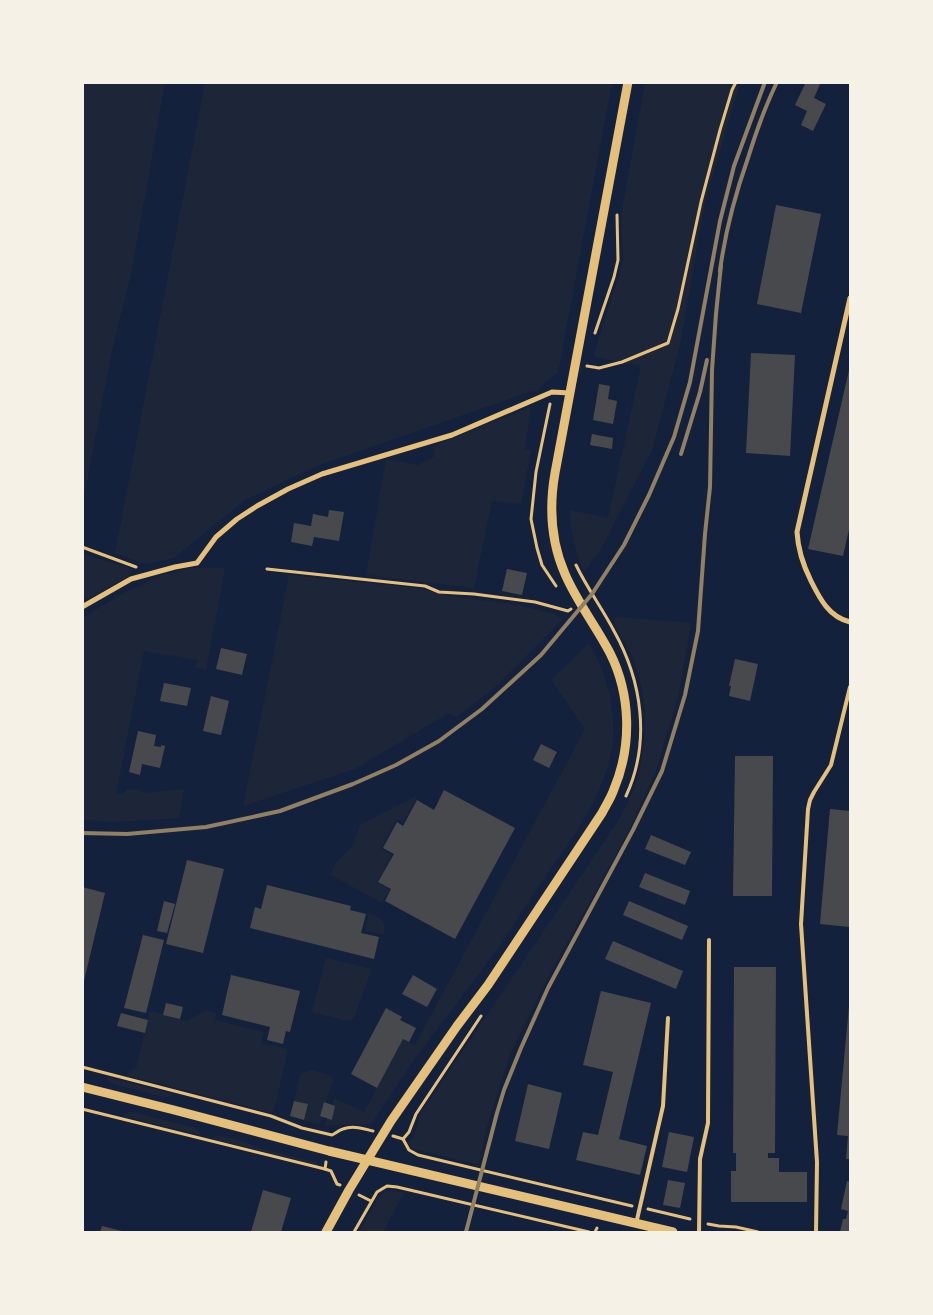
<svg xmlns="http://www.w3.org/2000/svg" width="933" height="1315" font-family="Rubik,sans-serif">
<rect width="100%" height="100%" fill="#14213d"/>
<g fill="#1d2539">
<polygon points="82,83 165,83 132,270 112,351 83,501"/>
<polygon points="205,83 612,83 558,373 546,381 538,391 532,391 317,466 245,500 174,558 146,564 115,553"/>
<path d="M 645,83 L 740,83 L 705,202 L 680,345 L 652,450 L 602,547 L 584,572 C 576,553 570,532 570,510 L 608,518 L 641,366 L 594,357 L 596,347 L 614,290 L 619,278 L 623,259 L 621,215 Z"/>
<polygon points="531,407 525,449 531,450 521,504 492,501 474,588 366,575 386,459 418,465 435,456 433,446"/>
<polygon points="83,554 132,569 128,577 83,601"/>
<polygon points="191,568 225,568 206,670 196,668 197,660 144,651 116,794 122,795 126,790 138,789 143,793 184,789 179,818 112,822 83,820 83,618 120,595 159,576"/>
<polygon points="289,575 417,588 451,596 518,605 555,614 563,619 495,687 457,717 449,713 355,769 243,806"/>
<path d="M 616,617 L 691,623 L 678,697 L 656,771 L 628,832 L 545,983 L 509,1057 L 487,1127 L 479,1165 L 411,1148 L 408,1143 L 414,1136 L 420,1114 L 618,821 C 627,805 635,789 639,771 C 648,736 647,695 634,661 C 628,646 618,634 613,619 Z"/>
<path d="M 589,643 C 608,675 618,714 611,752 C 602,801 568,844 540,884 C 522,911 506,938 487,963 C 466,992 444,1019 423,1048 C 405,1072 389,1098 372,1123 L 366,1125 L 346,1124 L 325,1126 L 327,1118 L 332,1119 L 335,1106 L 332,1105 L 334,1098 L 364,1112 L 403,1039 L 415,1045 L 585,729 L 551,680 Z"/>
<path d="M 418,795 L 403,823 L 397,819 L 381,849 L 392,855 L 377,882 L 389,889 L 382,903 L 331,875 C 336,857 345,856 354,843 C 358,837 357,830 361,824 Z"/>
<path d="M 369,912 C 380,918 387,921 384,935 L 365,931 Z"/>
<path d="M 326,958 L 372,969 L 355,1015 C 354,1019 352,1020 347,1021 L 312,1012 Z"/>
<polygon points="206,1010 216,1013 215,1020 264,1032 261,1043 288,1049 276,1103 272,1113 126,1075 136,1068 150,1011 187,1021"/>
<polygon points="311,1070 324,1073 333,1078 326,1103 324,1103 320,1116 322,1117 320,1124 304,1121 308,1105 294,1101 300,1076 304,1072"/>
<polygon points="106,1077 173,1094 169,1097 164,1097 112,1084 109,1082"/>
<polygon points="129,1112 132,1112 196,1128 199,1130 201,1135 122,1116"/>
<polygon points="218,1135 236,1139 266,1150 317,1162 317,1165 212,1139"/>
<polygon points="387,1191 393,1191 404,1193 383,1232 359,1232 378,1199 381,1195"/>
</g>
<g fill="#48494c">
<polygon points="806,82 821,82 814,98 826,104 813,131 801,125 807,111 795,105"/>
<polygon points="776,205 821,214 801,313 757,304"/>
<polygon points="751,353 795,355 790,456 746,453"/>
<polygon points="850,366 850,525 843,556 808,549"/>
<polygon points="599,384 610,386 608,399 617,401 613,424 593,420"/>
<polygon points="592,434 613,438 612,449 590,445"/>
<polygon points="329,510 344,512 339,541 314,537 312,546 291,542 294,523 311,526 313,514 328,517"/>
<polygon points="507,569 527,573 522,595 502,591"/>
<polygon points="221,648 247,654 242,675 216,669"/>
<polygon points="735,659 758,664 750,701 729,696 731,686 729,686"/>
<polygon points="164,683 191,688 187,706 160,701"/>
<polygon points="211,696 229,701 221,735 203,731"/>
<polygon points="138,731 156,735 154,746 161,747 161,745 165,746 160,768 142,764 140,775 129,772"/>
<polygon points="541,744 557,752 549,768 533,760"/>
<polygon points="735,756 773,756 772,896 733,896"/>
<polygon points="444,790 515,828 455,939 385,901 391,889 378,882 394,854 383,848 397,822 403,826 417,800 434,810"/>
<polygon points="830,809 850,811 850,927 820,924"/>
<polygon points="651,835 691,852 685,865 645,849"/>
<polygon points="187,860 224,869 203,953 166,944"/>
<polygon points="645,873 690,891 685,905 639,887"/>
<polygon points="267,885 351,906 350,910 366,914 361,933 379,937 374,959 250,928 255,907 261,909"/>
<polygon points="82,887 105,893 83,985 82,985"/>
<polygon points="164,901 175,904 167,933 157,931"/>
<polygon points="629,901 688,926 682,940 623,915"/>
<polygon points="143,935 164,940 146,1013 124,1008"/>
<polygon points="613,941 683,971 676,989 605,959"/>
<polygon points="734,967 776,967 775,1153 768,1153 768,1158 779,1158 779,1172 807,1172 807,1202 731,1202 731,1171 736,1171 736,1153 733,1153"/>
<polygon points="231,975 300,991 290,1032 286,1031 283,1044 267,1040 270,1027 222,1015"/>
<polygon points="413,975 437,989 427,1007 402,994"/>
<polygon points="601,991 651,1003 619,1139 647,1146 640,1175 576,1160 583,1132 598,1135 613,1072 583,1065"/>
<polygon points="166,1003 183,1007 180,1019 163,1015"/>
<polygon points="849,1006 850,1006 850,1159 846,1159 848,1136 837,1135"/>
<polygon points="386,1008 402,1017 400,1020 416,1028 409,1042 403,1039 377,1088 351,1074"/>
<polygon points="121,1013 148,1020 145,1033 117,1026"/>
<polygon points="528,1084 562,1093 549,1149 515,1141"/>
<polygon points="294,1101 308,1104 304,1120 290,1116"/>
<polygon points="324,1102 335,1106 332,1120 320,1116"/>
<polygon points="669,1132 694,1137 687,1172 662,1167"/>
<polygon points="668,1180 685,1183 680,1208 663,1205"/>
<polygon points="847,1181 850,1182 850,1232 840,1232 843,1219 846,1219 848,1211 841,1209"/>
<polygon points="263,1190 291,1198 281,1232 251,1232"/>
<polygon points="102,1226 126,1232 100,1232"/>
</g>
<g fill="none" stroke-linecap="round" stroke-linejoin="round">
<g stroke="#e5c07b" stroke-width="3">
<polyline points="595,333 614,277 618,260 617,215"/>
<polyline points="587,366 599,368 622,362 668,343 678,309 701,202 720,130 732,90 736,82"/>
<polyline points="550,404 536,472 531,519 537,548 542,565 556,586"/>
<polyline points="82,547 136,567"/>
<path d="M 576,565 C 587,588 602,608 614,631 C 642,681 651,742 626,796"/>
<polyline points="267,569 425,586 439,592 474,594 535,602 568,611 571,609"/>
<path d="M 82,1067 L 271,1116 L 302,1128 L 332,1135 C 336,1133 339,1130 343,1129 C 353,1125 364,1129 373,1131"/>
<polyline points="82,1109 325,1169"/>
<polyline points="393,1136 403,1139 409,1132 416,1114 481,1016"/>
<polyline points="403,1139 409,1150 418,1155 632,1206"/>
<polyline points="326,1162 325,1169 331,1171 337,1184 340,1185"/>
<polyline points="359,1195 371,1201"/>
<polyline points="648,1209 690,1219"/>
<polyline points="708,1224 719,1226 736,1227 758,1232"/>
<polyline points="354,1232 377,1192 387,1186 397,1187 589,1232"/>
<polyline points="595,1232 597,1228"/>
</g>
<g stroke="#e5c07b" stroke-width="4">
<polyline points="636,1224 663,1106 668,1018"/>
<polyline points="699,1232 700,1159 708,1123 709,940"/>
<polyline points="816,1232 817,1162 801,924 808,809 810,800 814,792 831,765 850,687"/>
</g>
<g stroke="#e5c07b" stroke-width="5">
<path d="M 850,298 L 797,532 C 798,551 803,565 811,581 C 820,599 829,617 850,622"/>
<polyline points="82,607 131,579 175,567 197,563 216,537 237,519 257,506 288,489 322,474 452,435 552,392 570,393"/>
</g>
<g stroke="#e5c07b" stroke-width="9">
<polyline points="82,1087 174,1110 329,1151 673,1232"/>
<path d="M 326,1232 L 349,1190 L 391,1121 L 457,1026 L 488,985 L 602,813 C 606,805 611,798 614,789 C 632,746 631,695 610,653 C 596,626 577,602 565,574 C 551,542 549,507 555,473 L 628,82"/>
</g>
<g stroke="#918062" stroke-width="4">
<path d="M 720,271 C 725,232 735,195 748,158 C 756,132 765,107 777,82"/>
<polyline points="681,454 700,392 707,360"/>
<polyline points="82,833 127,834 206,827 280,811 353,784 396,765 439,741 482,709 541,655 592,594 624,545 649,495 674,437 690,382 720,221 734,166 765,82"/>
<polyline points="466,1232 497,1113 504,1090 521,1048 548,988 633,830 662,771 685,695 698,631 705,534 710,487 712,370 716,314 721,265"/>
</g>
</g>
<rect width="933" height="1315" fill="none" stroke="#f6f1e7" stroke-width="168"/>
</svg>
